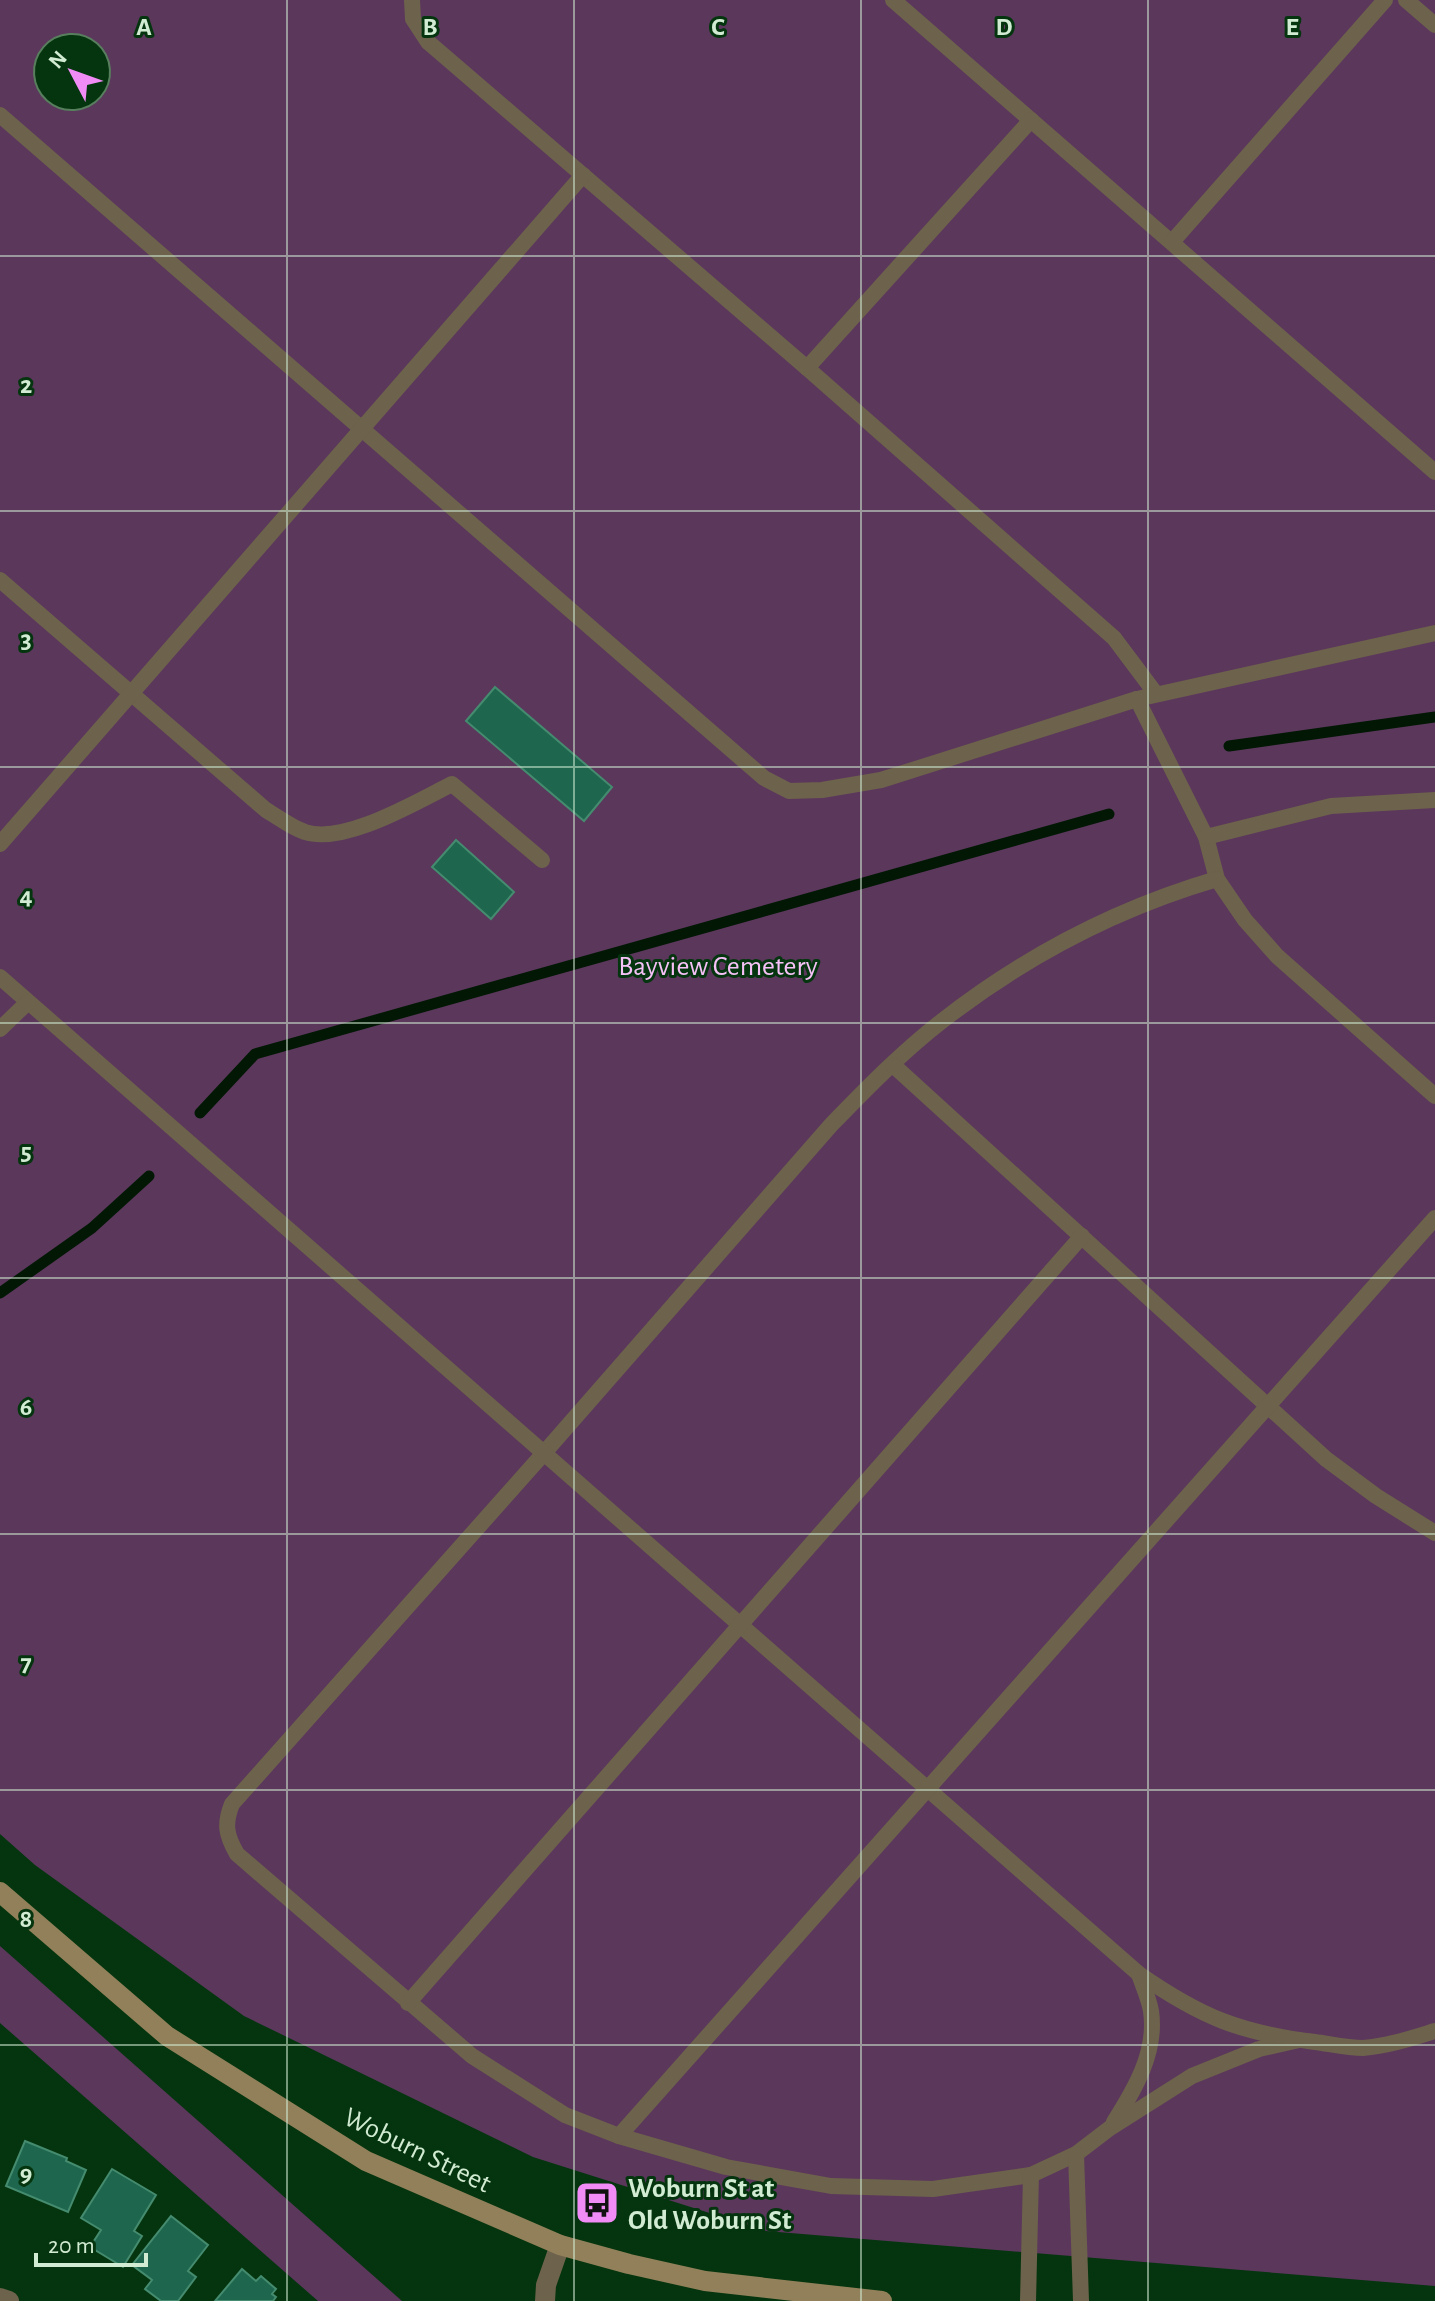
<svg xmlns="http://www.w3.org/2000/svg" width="1435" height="2301" font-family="'Alegreya Sans',sans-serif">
<rect width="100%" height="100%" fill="#05350e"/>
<g fill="#5b375c" fill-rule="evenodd">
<path d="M 0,0 L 1435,0 L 1435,2286 L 766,2231 L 533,2157 L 244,2016 L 35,1865 L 0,1834 ZM 48,48 L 96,48 L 96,96 L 48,96 Z"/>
<polygon points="0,1946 402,2301 318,2301 0,2023"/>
</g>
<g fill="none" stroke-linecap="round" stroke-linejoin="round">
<g stroke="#021804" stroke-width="11">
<polyline points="1229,746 1435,717"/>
<polyline points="200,1113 255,1054 1109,814"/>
<polyline points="0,1293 92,1228 149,1176"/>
</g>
</g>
<g fill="#1e674e" stroke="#458b6f" stroke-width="2">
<polygon points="495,687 612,787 584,821 466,721"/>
<polygon points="456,840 514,892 491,919 432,867"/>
<polygon points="25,2141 67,2158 66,2161 86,2170 68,2212 6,2186"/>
<polygon points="112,2169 156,2195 134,2231 142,2236 123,2267 90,2247 101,2230 81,2218"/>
<polygon points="171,2216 208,2245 188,2271 196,2277 178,2301 161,2301 145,2289 152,2280 132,2265"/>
<polygon points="242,2269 256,2281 261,2276 276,2289 272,2294 276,2297 273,2301 215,2301"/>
</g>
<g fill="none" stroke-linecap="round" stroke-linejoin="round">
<g stroke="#6d624b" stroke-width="16">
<polyline points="412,0 413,19 428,42 807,368 1114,638 1156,694"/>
<polyline points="893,0 1435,472"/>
<polyline points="1406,0 1435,25"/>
<polyline points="0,115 764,778 789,791 822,790 881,780 1137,699 1435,633"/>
<polyline points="1172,242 1385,0"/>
<polyline points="807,368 1031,120"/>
<path d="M 0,580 L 266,810 C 278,817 292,828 305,832 C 344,845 416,802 452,784 L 542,860"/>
<polyline points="1137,699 1206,837 1217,879 1245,920 1277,956 1435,1096"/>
<polyline points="1206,837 1331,806 1435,800"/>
<polyline points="0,844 583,175"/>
<path d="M 1217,879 C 1118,908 1024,957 942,1021 C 902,1052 866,1089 831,1125 L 544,1453 L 232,1804 C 224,1824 226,1835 237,1854 L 472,2056 L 565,2115 L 619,2136 L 726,2167 L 831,2186 L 933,2189 L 1031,2175 L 1076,2154 L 1110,2128 L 1192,2076 L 1259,2049 L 1299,2040"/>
<path d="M 0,977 L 1139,1974 C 1201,2017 1240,2033 1315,2042 C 1330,2044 1348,2048 1363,2048 C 1388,2046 1412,2038 1435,2031"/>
<polyline points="0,1029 28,1002"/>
<polyline points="893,1065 1326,1459 1376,1496 1435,1533"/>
<polyline points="408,2003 1082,1236"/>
<path d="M 1114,2122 C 1135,2089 1157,2052 1151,2011 C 1149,1999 1143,1986 1139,1974"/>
<polyline points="619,2136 1435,1218"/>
<polyline points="1076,2154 1081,2301"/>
<polyline points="1028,2301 1031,2175"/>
</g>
<g stroke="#6d624b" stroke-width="20">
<polyline points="0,2298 9,2301"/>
<polyline points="545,2301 546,2285 560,2245"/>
</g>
<polyline stroke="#92805b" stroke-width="20" points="0,1892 167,2036 366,2161 560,2245 629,2264 705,2281 882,2301"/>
</g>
<path fill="none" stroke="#d2ebd3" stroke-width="2" stroke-opacity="0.55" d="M 287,0 L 287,2301M 574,0 L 574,2301M 861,0 L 861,2301M 1148,0 L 1148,2301M 0,256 L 1435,256M 0,511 L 1435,511M 0,767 L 1435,767M 0,1023 L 1435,1023M 0,1278 L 1435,1278M 0,1534 L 1435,1534M 0,1790 L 1435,1790M 0,2045 L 1435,2045"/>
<defs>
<g id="bus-square" transform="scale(2.3)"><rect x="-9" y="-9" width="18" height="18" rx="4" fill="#f18bf5" stroke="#05350e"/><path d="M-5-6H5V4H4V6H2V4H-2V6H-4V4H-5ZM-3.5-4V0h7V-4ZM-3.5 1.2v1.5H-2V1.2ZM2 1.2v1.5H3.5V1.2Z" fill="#111"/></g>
</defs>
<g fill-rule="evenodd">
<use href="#bus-square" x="597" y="2203"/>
</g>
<g text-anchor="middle" stroke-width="6" stroke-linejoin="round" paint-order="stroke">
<g font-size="28" fill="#f6c1f7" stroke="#05350e">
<text x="718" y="975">Bayview Cemetery</text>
</g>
<g font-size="28" fill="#d2ebd3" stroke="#05350e">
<text transform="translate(418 2149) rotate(26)" y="10">Woburn Street</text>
</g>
<g font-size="28" font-weight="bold" fill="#d2ebd3" stroke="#05350e" text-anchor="start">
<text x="628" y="2197">Woburn St at<tspan x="628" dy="32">Old Woburn St</tspan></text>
</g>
</g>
<g font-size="26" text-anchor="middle" font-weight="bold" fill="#d2ebd3" stroke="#05350e" stroke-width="6" stroke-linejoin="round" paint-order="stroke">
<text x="144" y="35">A</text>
<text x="430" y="35">B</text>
<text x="718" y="35">C</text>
<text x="1004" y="35">D</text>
<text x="1292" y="35">E</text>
<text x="26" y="393">2</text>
<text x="26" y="648">3</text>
<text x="26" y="904">4</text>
<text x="26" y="1160">5</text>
<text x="26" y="1415">6</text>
<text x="26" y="1671">7</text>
<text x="26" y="1927">8</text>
<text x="26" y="2182">9</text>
</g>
<g transform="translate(72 72) rotate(311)"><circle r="38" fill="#05350e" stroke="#577e5d" stroke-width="2"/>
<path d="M0-6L14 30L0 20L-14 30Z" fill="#f18bf5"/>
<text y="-12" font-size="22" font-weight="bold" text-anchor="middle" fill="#d2ebd3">N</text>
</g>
<path d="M36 2253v12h110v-12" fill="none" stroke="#d2ebd3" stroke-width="4"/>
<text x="48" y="2253" font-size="24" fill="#d2ebd3" stroke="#05350e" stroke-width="6" paint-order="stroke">20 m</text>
</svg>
